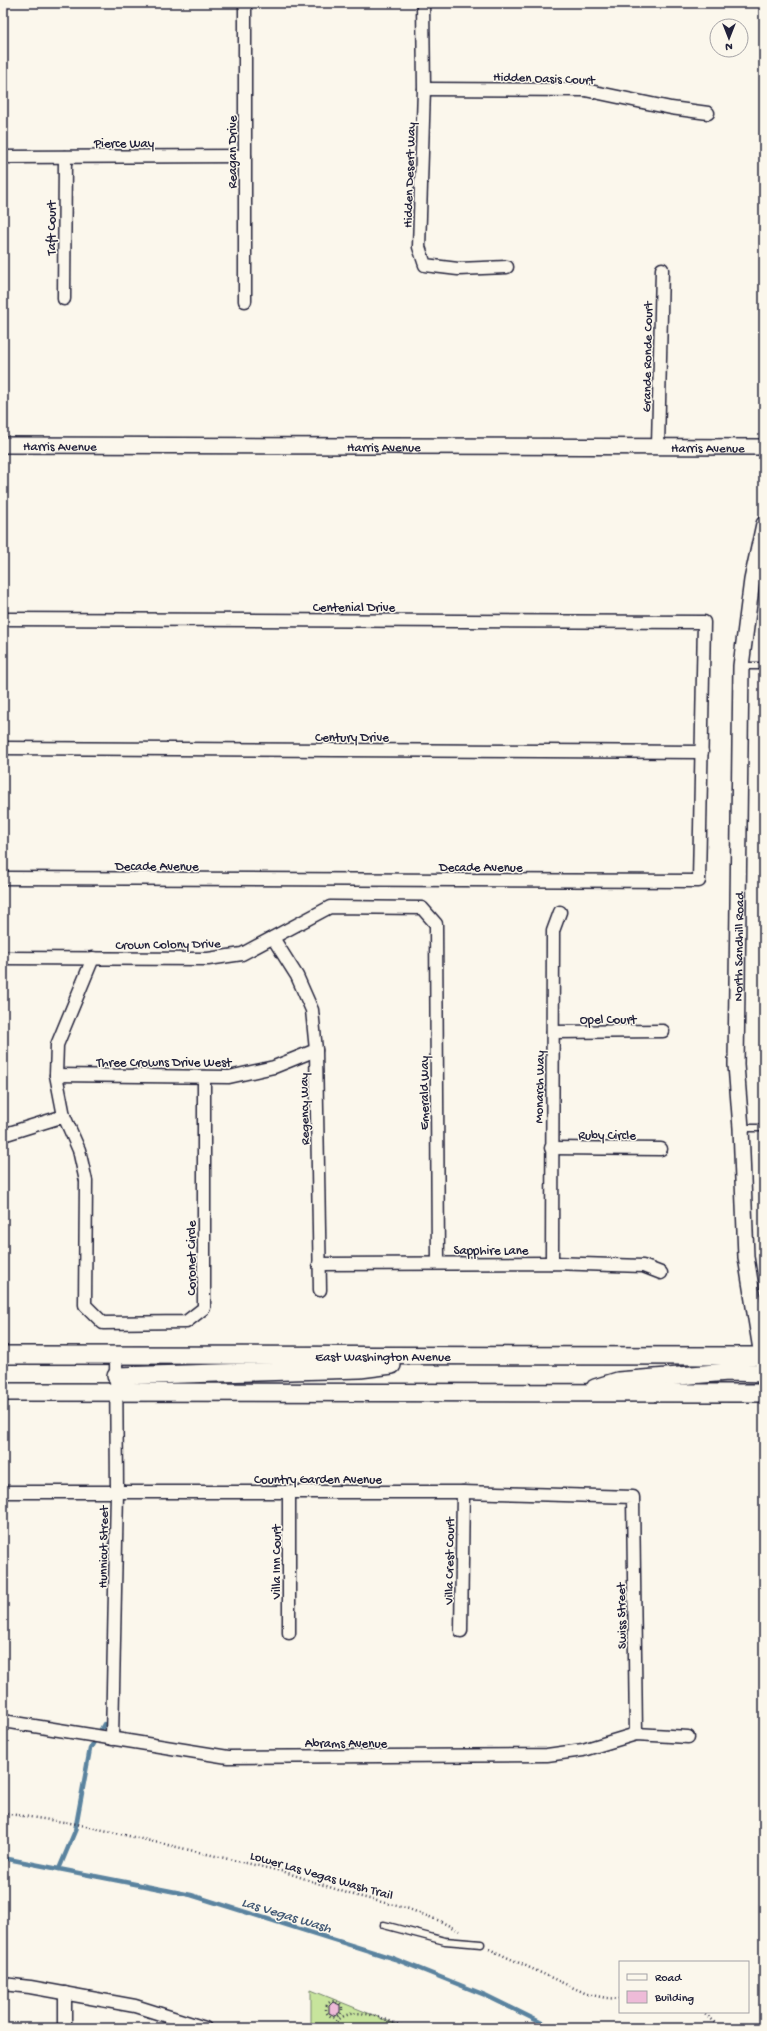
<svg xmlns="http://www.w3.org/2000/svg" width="767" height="2031" font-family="'Gochi Hand',sans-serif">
<rect width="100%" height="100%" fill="#fbf7ec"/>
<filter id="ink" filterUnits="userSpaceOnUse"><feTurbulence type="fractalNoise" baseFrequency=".025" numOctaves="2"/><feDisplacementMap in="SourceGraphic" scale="8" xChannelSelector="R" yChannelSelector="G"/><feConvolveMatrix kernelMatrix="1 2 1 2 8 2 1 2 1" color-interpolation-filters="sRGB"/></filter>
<g filter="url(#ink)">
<polygon fill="#f7e5e6" points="764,617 764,1050 758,640"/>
<polygon fill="#c7e49c" stroke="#74836c" points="311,1990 405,2028 311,2028"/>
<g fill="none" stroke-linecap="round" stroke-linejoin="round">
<g stroke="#5a839f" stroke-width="4.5">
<polyline points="3,1858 191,1895 395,1959 485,1995 552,2028"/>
<polyline points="59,1869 75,1831 90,1749 104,1724"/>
</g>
</g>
<polygon fill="#eebbd8" stroke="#22223b" points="333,2002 340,2005 340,2012 335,2016 329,2013 329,2006"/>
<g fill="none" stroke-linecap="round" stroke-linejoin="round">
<g stroke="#22223b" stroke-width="9">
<g id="service">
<polyline points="741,666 764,666"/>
<polyline points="742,1128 764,1128"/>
<polyline points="384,1925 445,1941 481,1944"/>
</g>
</g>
<g stroke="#22223b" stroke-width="15">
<g id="minor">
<polyline points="245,3 245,301"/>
<polyline points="423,3 424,89 419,247 425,265 458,269 507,267"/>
<polyline points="424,89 585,90 671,108 708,113"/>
<polyline points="3,157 245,156"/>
<polyline points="64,299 65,157"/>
<polyline points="658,446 662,269"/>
<polyline points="3,619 704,622 699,881 3,878"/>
<polyline points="3,748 702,752"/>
<polyline points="273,938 297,976 312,1010 316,1050 320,1290"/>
<polyline points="3,958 208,959 242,954 330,907 422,908 436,924 438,1263"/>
<polyline points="93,958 57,1045 56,1075 64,1116 79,1150 86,1181 85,1305 103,1323 186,1322 204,1308 204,1077"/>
<polyline points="553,1032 663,1031"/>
<polyline points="56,1075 229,1077 274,1067 316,1050"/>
<polyline points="3,1135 64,1116"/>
<polyline points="551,1148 661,1149"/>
<polyline points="552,1263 553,931 560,912"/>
<polyline points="319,1264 552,1263 643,1266 661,1273"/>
<polyline points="3,1492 463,1492 633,1497 636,1734"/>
<polyline points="461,1631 463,1492"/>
<polyline points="289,1633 289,1491"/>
<polyline points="3,1721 228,1757 547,1755 583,1750 636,1734 688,1737"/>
<polyline points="112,1739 117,1492 116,1355"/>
<polyline points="3,1984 30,1987 135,2006 205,2028"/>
<polyline points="65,2028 65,1993"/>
</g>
</g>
<g stroke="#22223b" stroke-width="18">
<g id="tertiary">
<path id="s1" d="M 3,445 L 764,447"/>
<path id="s2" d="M 764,1368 L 746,1257 L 741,1128 L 736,1065 L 741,666 L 752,580 L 764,524"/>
</g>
</g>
<g stroke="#22223b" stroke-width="20">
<g id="secondary">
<path id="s3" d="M 3,1355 L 764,1356"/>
<polyline points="116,1376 360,1369 392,1365"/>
<polyline points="595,1388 618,1381 728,1372 764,1373"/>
<polyline points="3,1392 764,1393"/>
</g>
</g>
<g stroke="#22223b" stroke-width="2.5" stroke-dasharray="1 3" stroke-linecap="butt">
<polyline points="3,1813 77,1824 285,1872 350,1894 409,1909 440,1921 459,1931"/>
<polyline points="489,1949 587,1994 606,1998 620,1999"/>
<circle cx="334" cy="2009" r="8"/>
<polyline points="702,2012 723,2028"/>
<path d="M 332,2028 C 347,2000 385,2019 406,2028"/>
</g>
<use href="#service" stroke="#fbf7ec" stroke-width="6"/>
<use href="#minor" stroke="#fbf7ec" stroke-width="12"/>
<use href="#tertiary" stroke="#fbf7ec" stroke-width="15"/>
<use href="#secondary" stroke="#fbf7ec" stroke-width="17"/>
</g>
</g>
<g text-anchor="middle" stroke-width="3" stroke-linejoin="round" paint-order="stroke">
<g font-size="13" fill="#22223b" stroke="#fbf7ec">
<text transform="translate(544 77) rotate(2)" y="5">Hidden Oasis Court</text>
<text x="124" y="147">Pierce Way</text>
<text transform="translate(231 152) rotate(-90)" y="5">Reagan Drive</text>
<text transform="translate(408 175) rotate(-88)" y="5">Hidden Desert Way</text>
<text transform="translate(50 228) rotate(-90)" y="5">Taft Court</text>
<text transform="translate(646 357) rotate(-89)" y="5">Grande Ronde Court</text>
<text dy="5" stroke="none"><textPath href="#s1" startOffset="57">Harris Avenue</textPath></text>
<text dy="5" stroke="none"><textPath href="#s1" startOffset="381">Harris Avenue</textPath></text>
<text dy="5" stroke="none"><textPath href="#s1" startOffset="705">Harris Avenue</textPath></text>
<text x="354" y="611">Centenial Drive</text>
<text x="352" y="741">Century Drive</text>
<text x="157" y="870">Decade Avenue</text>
<text x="481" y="871">Decade Avenue</text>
<text transform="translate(168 943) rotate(-1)" y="5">Crown Colony Drive</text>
<text dy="5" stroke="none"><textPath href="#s2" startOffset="423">North Sandhill Road</textPath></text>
<text x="608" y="1023">Opel Court</text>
<text x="164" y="1066">Three Crowns Drive West</text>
<text transform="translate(538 1087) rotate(-89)" y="5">Monarch Way</text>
<text transform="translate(423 1093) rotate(-90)" y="5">Emerald Way</text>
<text transform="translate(303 1109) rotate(-91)" y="5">Regency Way</text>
<text x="607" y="1139">Ruby Circle</text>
<text x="491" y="1254">Sapphire Lane</text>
<text transform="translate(190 1258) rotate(-90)" y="5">Coronet Circle</text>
<text dy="5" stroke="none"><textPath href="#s3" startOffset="380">East Washington Avenue</textPath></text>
<text x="318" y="1483">Country Garden Avenue</text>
<text transform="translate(102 1547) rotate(-89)" y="5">Hunnicut Street</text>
<text transform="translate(448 1561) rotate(-89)" y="5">Villa Crest Court</text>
<text transform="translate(275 1562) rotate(-90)" y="5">Villa Inn Court</text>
<text transform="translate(620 1616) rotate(-91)" y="5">Swiss Street</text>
<text x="346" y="1747">Abrams Avenue</text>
<text transform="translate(322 1874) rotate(16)" y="5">Lower Las Vegas Wash Trail</text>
</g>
<g font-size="14" font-style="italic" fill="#435a75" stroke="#fbf7ec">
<text transform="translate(287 1914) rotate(17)" y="5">Las Vegas Wash</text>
</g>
</g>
<rect width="767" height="2031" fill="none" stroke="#fbf7ec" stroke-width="16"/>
<rect x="8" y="8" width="751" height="2015" fill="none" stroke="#22223b" stroke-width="1.5" filter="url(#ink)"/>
<rect x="619" y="1961" width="130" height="52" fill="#fbf7ec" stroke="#a4a2a5"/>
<rect x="627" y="1974" width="20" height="6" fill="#fbf7ec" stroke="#a4a2a5"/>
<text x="655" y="1981" font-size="12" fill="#22223b">Road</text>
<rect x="627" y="1991" width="20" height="12" fill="#eebbd8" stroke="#a4a2a5"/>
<text x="655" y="2001" font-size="12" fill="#22223b">Building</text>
<g transform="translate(729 38) rotate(180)"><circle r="19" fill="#fbf7ec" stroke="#a4a2a5"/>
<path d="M0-3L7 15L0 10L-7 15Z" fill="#22223b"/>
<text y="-6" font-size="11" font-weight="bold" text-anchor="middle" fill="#22223b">N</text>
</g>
</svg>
